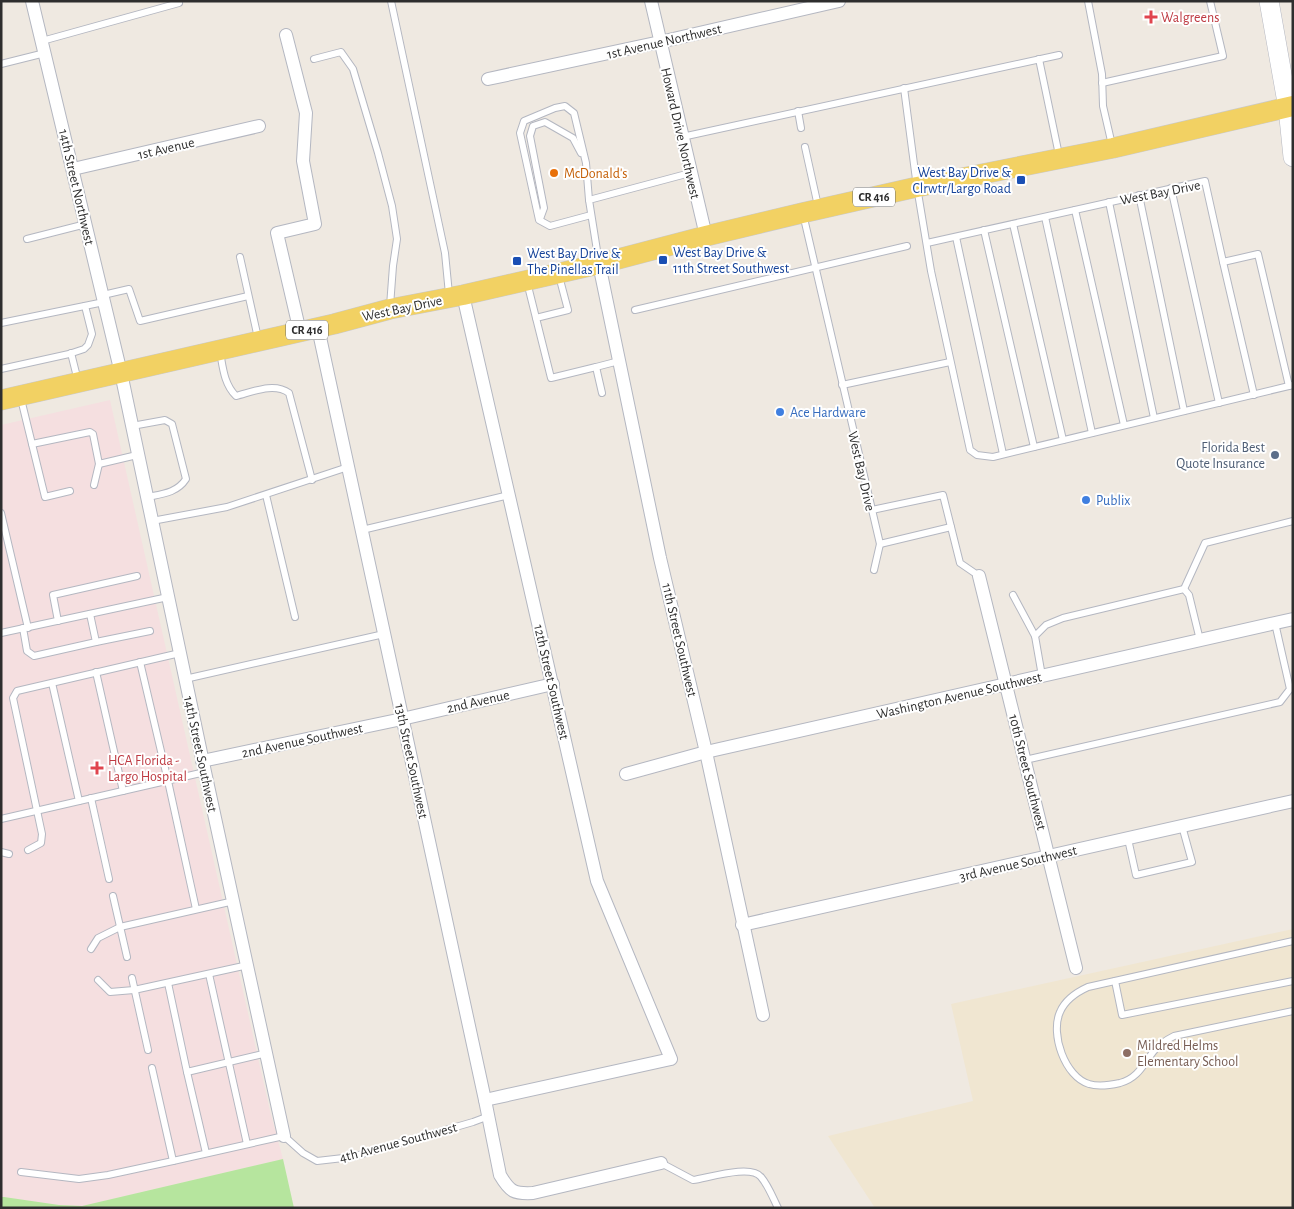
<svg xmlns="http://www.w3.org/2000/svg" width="1294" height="1209" font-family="'Alegreya Sans',sans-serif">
<rect width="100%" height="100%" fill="#efe9e1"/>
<polygon fill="#f0e6d1" points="1293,929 1293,1208 875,1208 828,1136 973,1101 951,1004"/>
<polygon fill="#f5dfe0" points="110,400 270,1111 283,1159 82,1206 59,1205 1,1197 1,425"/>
<polygon fill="#b6e59e" points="283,1159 294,1208 1,1208 1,1197 4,1197 59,1205 82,1206"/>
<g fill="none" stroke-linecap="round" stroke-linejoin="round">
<g stroke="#b4b7c1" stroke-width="8">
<g id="lane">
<polyline points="391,1 445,253 449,294"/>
<polyline points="1088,1 1102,74 1103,106 1112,145"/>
<polyline points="42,41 179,3 178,1"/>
<polyline points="314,59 341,52 353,69 378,153 392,206 397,239 393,266 390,306"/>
<polyline points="1039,59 1059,155"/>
<polyline points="1,64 45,53"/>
<polyline points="1102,83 1223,56 1210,1"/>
<polyline points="904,88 917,187 931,271 970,450 977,455 993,457 1293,385"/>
<polyline points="798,111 801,128"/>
<polyline points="682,137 1059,55"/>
<polyline points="805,147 818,206"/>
<polyline points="1171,188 1219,403"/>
<polyline points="1139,195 1184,411"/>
<polyline points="589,200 586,163 574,113 565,106 555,108 524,121 520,133 539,220 550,226 591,215"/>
<polyline points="1109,202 1154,418"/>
<polyline points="1075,210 1124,425"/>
<polyline points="803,214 880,544 951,527 960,563 979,576"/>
<polyline points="1045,217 1092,433"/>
<polyline points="540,219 544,208 530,136 533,126 545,122 573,138 581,153"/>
<polyline points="1013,224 1063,440"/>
<polyline points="984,230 1034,447"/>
<polyline points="956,237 1003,454"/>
<polyline points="27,239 86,224"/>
<polyline points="927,243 1205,181 1223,262 1258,254 1289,386"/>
<polyline points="240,257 258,338"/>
<polyline points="1223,262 1254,395"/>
<polyline points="599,263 589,200 690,173"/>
<polyline points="527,282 551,378 596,367 602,393"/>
<polyline points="103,295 129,289 140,321 248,296"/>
<polyline points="635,310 907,246"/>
<polyline points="536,318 568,310 559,276"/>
<polyline points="1,323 104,302"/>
<path d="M 220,352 C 223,368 224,384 236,396 C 252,392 274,382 289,393 L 312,480"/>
<polyline points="71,353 78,381"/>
<polyline points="596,367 619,361"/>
<polyline points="1,369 69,354 84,349 88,345 92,334 85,306"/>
<polyline points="842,385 950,362"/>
<polyline points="21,399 32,444 90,432 93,434 99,464 137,455"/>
<path d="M 132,426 L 165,420 L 172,424 L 186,479 C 177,493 162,494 147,497"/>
<polyline points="32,444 45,497 70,491"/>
<polyline points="94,485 99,464"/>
<polyline points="266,495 295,617"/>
<polyline points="872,510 943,495 951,527"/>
<polyline points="1,513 28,628"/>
<polyline points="152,521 227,507 348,467"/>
<polyline points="362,530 509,495"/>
<polyline points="874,570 880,544"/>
<polyline points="1184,589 1205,543 1293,521"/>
<polyline points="1013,595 1035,636"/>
<polyline points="58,621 53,595 137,576"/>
<polyline points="23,628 27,651 34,656 96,642 90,614"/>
<polyline points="1,633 168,597"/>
<polyline points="96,642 150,631"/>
<polyline points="140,662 168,781 196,909"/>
<polyline points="96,672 123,791"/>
<polyline points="1042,676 1035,636 1046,625 1063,618 1184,589 1189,595 1200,640"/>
<polyline points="185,679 384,634"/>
<polyline points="52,683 79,801"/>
<polyline points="1025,760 1280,702 1290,689 1275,623"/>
<polyline points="91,798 109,879"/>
<polyline points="1,819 205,772"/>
<polyline points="1128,839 1136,875 1192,862 1182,826"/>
<polyline points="28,850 41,843 42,834 13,698 17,691 180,653"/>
<polyline points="1,852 9,854"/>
<polyline points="113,896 127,957"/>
<path d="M 1293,941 L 1088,987 C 1077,992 1065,1000 1060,1012 C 1050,1034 1065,1077 1089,1084 C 1098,1087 1111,1085 1120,1083 C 1138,1078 1143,1065 1153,1052 C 1159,1044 1166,1040 1174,1036 L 1293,1011"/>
<polyline points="91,949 98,938 120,927 234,901"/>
<polyline points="209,974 247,1144"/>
<polyline points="132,978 148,1050"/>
<polyline points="98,980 110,992 134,990 248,965"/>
<polyline points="1115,981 1122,1015 1293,981"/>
<polyline points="168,983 187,1072 267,1053"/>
<polyline points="152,1068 173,1161 284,1136 303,1153 317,1161 352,1157 473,1122 489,1116"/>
<polyline points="187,1072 206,1153"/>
<path d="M 661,1163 L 693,1180 C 708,1178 751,1164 761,1177 C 768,1185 773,1198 778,1208"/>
<polyline points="21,1172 79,1179 108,1175 173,1161"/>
</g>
</g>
<g stroke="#b4b7c1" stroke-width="14">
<g id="street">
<polyline points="32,1 121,373 205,772 284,1136"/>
<polyline points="651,1 706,236"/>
<polyline points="286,35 306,113 303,161 315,224 277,233 300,332"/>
<polyline points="488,79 660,42 839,1"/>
<polyline points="73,169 259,126"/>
<polyline points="599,264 660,558 706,752 763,1015"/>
<polyline points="463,295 597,881 671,1059 485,1100"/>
<path d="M 318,328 L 485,1100 L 500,1175 C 510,1192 514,1194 533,1193 L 661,1163"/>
<polyline points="979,576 1076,968"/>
<polyline points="202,761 402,719 553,684"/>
<polyline points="626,774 706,752 1293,619"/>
<polyline points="742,925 1293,801"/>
</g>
</g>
<g stroke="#b4b7c1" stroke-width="20">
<polyline id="secondary" points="1269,1 1288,108 1293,157"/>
</g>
<g stroke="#c9c9c9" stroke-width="21">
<polyline id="primary" points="1,400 334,324 390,309 463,295 599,264 706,236 802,213 917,187 1113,148 1293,106"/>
</g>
<use href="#lane" stroke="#fff" stroke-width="6"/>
<use href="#street" stroke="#fff" stroke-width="12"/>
<use href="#secondary" stroke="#fff" stroke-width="19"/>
<use href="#primary" stroke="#f2d163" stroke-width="20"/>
</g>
<g fill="#e0444e" stroke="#fff" stroke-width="2">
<path d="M1148.5 9.5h5v5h5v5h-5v5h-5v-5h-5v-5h5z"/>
<path d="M94.5 760.5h5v5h5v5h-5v5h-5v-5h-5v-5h5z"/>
</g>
<circle fill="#e8710a" stroke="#fff" stroke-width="2" cx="554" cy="173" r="5"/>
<g fill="#1a4fb4" stroke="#fff" stroke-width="2">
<rect x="1016" y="175" width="10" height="10" rx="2.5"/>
<rect x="658" y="255" width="10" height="10" rx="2.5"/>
<rect x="512" y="256" width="10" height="10" rx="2.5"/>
</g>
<g fill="#3f7fe0" stroke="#fff" stroke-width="2">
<circle cx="780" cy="412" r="5"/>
<circle cx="1086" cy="500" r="5"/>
</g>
<circle fill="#5c6f8a" stroke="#fff" stroke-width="2" cx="1275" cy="455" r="5"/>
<circle fill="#8d6e63" stroke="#fff" stroke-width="2" cx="1127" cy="1053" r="5"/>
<g text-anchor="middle" stroke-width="4" stroke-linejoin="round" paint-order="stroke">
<g fill="#fff" stroke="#6d6d6d" stroke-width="1">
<rect x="853" y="187.5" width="42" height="19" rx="4"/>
<rect x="286" y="320.5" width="42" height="19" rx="4"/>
</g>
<g font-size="12" font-weight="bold" fill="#2e2e2e">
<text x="874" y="201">CR 416</text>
<text x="307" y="334">CR 416</text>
</g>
<g font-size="14" fill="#be3a42" stroke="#fff" text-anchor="start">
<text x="1161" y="22">Walgreens</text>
<text x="108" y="765">HCA Florida -<tspan x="108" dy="16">Largo Hospital</tspan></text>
</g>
<g font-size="14" fill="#2e2e2e" stroke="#fff">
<text transform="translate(664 41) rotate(-13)" y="5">1st Avenue Northwest</text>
<text transform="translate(681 133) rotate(77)" y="5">Howard Drive Northwest</text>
<text transform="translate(166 148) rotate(-13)" y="5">1st Avenue</text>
<text transform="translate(77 187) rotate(77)" y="5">14th Street Northwest</text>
<text transform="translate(1160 192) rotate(-11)" y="5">West Bay Drive</text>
<text transform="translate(402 308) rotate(-12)" y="5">West Bay Drive</text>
<text transform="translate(862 471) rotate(77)" y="5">West Bay Drive</text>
<text transform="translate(680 640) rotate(77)" y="5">11th Street Southwest</text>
<text transform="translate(552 682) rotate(77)" y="5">12th Street Southwest</text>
<text transform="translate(959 695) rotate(-13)" y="5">Washington Avenue Southwest</text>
<text transform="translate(478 701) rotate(-13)" y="5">2nd Avenue</text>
<text transform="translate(302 740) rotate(-12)" y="5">2nd Avenue Southwest</text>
<text transform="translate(201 754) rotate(78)" y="5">14th Street Southwest</text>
<text transform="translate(412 761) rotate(78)" y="5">13th Street Southwest</text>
<text transform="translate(1028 772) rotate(76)" y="5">10th Street Southwest</text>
<text transform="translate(1018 863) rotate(-13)" y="5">3rd Avenue Southwest</text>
<text transform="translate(398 1142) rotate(-15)" y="5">4th Avenue Southwest</text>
</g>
<g font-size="14" fill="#164399" stroke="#fff" text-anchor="start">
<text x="1011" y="177" text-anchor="end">West Bay Drive &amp;<tspan x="1011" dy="16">Clrwtr/Largo Road</tspan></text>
<text x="673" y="257">West Bay Drive &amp;<tspan x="673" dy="16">11th Street Southwest</tspan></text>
<text x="527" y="258">West Bay Drive &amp;<tspan x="527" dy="16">The Pinellas Trail</tspan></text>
</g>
<g font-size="14" fill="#c56008" stroke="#fff" text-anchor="start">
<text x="564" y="178">McDonald's</text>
</g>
<g font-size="14" fill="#366cbe" stroke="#fff" text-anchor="start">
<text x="790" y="417">Ace Hardware</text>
<text x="1096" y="505">Publix</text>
</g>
<g font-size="14" fill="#4e5e75" stroke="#fff" text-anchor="end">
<text x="1265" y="452">Florida Best<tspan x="1265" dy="16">Quote Insurance</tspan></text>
</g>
<g font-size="14" fill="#785e54" stroke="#fff" text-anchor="start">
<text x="1137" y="1050">Mildred Helms<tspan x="1137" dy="16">Elementary School</tspan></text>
</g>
</g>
<rect width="1294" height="1209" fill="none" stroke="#2e2e2e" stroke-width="5"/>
</svg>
